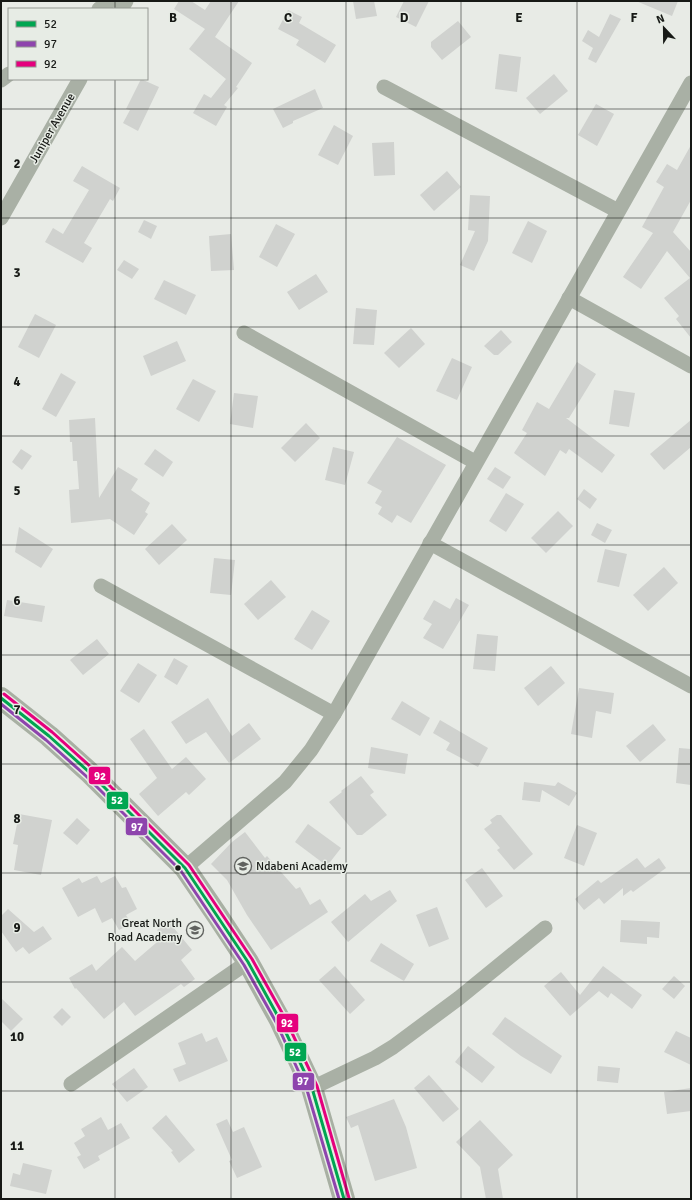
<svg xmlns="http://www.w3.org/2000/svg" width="692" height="1200" font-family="Signika,sans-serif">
<rect width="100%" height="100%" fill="#e8ebe6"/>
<g fill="#d0d2cf">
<polygon points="179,1 191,1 205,10 211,1 239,1 215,37 252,63 236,87 238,88 224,105 227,107 216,126 193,113 204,94 211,98 226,79 189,49 205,29 174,9"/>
<polygon points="353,1 374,1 377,16 356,19"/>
<polygon points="404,1 429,1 416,27 396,17"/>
<polygon points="636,1 678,1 672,16"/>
<polygon points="288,10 302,17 299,23 336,45 325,63 296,45 299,40 278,29"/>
<polygon points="610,14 621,19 596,63 588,59 593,48 582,41 588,30 599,37"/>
<polygon points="458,21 471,37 442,60 431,47 431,42"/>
<polygon points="499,54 521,57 517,92 495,89"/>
<polygon points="554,74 568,91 540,114 526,98"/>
<polygon points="141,79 159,87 138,131 123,123 130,110 126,109"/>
<polygon points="315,89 323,108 293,121 293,123 283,128 273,109"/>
<polygon points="596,104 614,114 597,146 578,135"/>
<polygon points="334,125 353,136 338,165 318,155"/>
<polygon points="394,142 395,175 374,176 372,143"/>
<polygon points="691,145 691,200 673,232 691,252 691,338 676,319 679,316 664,298 690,278 667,251 641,289 623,277 653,233 642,227 664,187 656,182 667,164 677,170"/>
<polygon points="82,166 120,188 113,201 110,199 84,243 92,248 83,263 45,242 53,228 63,234 89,190 73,181"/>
<polygon points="447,171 461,187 434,211 420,195"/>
<polygon points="470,195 490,196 488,241 474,271 460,265 475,231 468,230"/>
<polygon points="144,220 157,226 151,239 138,232"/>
<polygon points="528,221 547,231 532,263 512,253"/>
<polygon points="276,224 295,234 277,267 259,257"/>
<polygon points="231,234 234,270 211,271 209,236"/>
<polygon points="124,260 139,269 132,279 117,270"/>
<polygon points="316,274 328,292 299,310 287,292"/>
<polygon points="164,280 196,295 186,315 154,299"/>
<polygon points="356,308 377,310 374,345 353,344"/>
<polygon points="35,314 56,325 39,358 18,347"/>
<polygon points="411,328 425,344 399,368 384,353"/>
<polygon points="501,330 512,342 498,355 494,355 484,346"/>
<polygon points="177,341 186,361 151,376 143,356"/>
<polygon points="452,358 472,367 457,400 436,391"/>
<polygon points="577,362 596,374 569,418 566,418 615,455 602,473 569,449 566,454 560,450 545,476 514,453 527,433 522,430 537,402 549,409"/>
<polygon points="61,373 76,382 56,417 42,409"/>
<polygon points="193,379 216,391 199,422 176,409"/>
<polygon points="614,390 635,393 629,427 609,424"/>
<polygon points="234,393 258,396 253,428 230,424"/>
<polygon points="95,418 99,498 118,467 138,479 131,490 150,503 145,512 148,514 134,535 110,519 71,523 69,490 79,489 77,461 73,461 72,442 70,442 69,420"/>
<polygon points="691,420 691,447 664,470 650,454"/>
<polygon points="306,423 320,438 295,462 281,448"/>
<polygon points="397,437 446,465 411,523 397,515 392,523 378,514 382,507 375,503 382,491 367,483"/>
<polygon points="333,447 354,452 345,485 325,480"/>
<polygon points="21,449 32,456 22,470 12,462"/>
<polygon points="155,449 173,462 163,477 144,464"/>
<polygon points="495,467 511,477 503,489 487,479"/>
<polygon points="584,489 597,499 590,509 577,499"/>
<polygon points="506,493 524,504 506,532 489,521"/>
<polygon points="558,511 573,526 546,553 531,538"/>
<polygon points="597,523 612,530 605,543 591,535"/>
<polygon points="172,524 187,540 159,565 145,549"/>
<polygon points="19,527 53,549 41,568 15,552"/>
<polygon points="605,549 627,554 619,587 597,582"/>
<polygon points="214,558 235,560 231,595 210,593"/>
<polygon points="664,567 678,583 648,611 633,595"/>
<polygon points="271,580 286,597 258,620 244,604"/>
<polygon points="456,598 469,605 443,649 423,638 432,624 423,619 434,600 450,609"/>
<polygon points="7,600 45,606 42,622 4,616"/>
<polygon points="312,610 330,621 312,650 294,639"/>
<polygon points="477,634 498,636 495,671 473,669"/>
<polygon points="97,639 109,654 83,675 70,660"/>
<polygon points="174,658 188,666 177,685 164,677"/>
<polygon points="138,663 157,675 139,703 120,691"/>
<polygon points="551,666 565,683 538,706 524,688"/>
<polygon points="579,688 614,693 611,714 596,711 592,738 571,734"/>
<polygon points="208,698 232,736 249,723 261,739 229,763 206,732 186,744 171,722"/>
<polygon points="402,701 430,718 420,736 391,719"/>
<polygon points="440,720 488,748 478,767 446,750 450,743 433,733"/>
<polygon points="653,724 666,740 640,762 626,746"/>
<polygon points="144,729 172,769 186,757 206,779 189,795 186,792 158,816 139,794 157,778 130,739"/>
<polygon points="371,747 408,754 405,774 368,768"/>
<polygon points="679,748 691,749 691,785 676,783"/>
<polygon points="361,776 374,792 370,795 387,815 362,835 357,835 329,802 342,792 341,791"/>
<polygon points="524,782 555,786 558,782 577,793 569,806 542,790 540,802 522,800"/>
<polygon points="19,814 52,820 41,875 14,870 18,845 13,844"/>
<polygon points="497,815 501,815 533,854 514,870 497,850 500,848 484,829 492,823 490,820"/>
<polygon points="77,818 90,830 77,845 63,833"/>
<polygon points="308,824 341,848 327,866 295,842"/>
<polygon points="577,825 597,833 584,866 564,858"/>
<polygon points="245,832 265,858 267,856 296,889 300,887 310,905 320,899 328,912 271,950 247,915 227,880 211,864 232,842"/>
<polygon points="637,858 645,868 659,858 666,868 633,892 631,890 623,896 623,888 604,904 599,898 584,910 575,899 598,880 601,883"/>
<polygon points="482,868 503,896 486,908 465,880"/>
<polygon points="97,876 101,883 115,876 122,888 126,887 137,909 126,915 131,924 119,930 112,918 102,923 95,908 78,917 62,888 79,878 82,883"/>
<polygon points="390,890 397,901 348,942 331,922 365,894 371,901"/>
<polygon points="437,907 449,939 429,947 416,915"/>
<polygon points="8,909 34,932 43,926 52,939 29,954 23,947 16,952 1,931 1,916"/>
<polygon points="621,920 660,922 659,938 647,937 647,944 620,942"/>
<polygon points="168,921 192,950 181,960 195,979 184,987 181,984 135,1016 124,1002 104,1019 76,988 75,989 69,978 92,964 96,971 122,947 135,961 163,937 157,930"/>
<polygon points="381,943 414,964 404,981 370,961"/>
<polygon points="335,966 365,1000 350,1014 319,980"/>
<polygon points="603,966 642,995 632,1009 611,993 608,998 599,991 570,1016 544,986 561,972 580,995"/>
<polygon points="674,976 685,986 674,999 662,989"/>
<polygon points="1,998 23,1019 11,1031 1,1021"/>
<polygon points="62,1008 71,1017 62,1026 53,1017"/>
<polygon points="505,1017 562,1056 551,1074 521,1056 492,1034"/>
<polygon points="676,1031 691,1038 691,1065 664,1052"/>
<polygon points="202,1033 206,1042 217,1037 228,1061 179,1082 173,1069 186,1064 178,1043"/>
<polygon points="468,1046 495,1067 482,1083 455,1062"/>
<polygon points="598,1066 620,1068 618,1083 597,1081"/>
<polygon points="134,1068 148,1087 127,1102 112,1084"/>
<polygon points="429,1075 459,1109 443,1122 414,1088"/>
<polygon points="691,1088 691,1111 667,1114 664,1092"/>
<polygon points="394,1099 406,1127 417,1168 375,1181 358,1125 351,1128 346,1117"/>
<polygon points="166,1115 195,1150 179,1163 171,1152 173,1151 152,1128"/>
<polygon points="101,1117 108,1130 121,1123 130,1138 98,1156 100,1160 84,1169 77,1157 81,1155 74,1143 85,1136 81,1129"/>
<polygon points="227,1119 233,1132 244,1127 262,1167 237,1178 229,1161 232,1160 216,1124"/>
<polygon points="480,1120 513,1155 498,1169 503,1199 486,1199 480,1167 456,1142"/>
<polygon points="23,1163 52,1170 46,1194 10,1186 13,1173 20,1175"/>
</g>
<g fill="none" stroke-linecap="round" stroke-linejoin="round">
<g stroke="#a9b0a5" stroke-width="15">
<polyline points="99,9 110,1"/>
<polyline points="121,9 126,1"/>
<polyline points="1,80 9,74"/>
<polyline points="384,87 618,211"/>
<polyline points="1,218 80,79"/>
<polyline points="569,298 691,366"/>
<polyline points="244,333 475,462"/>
<polyline points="430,543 691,686"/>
<polyline points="101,586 334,714"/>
<polyline points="185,868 285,782 311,750 334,714 691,83"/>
<polyline points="71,1084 248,962"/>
<polyline points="312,1088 375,1058 393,1047 459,998 545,928"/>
</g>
<polyline stroke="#a8b0a3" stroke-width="22" points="1,698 49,736 89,772 185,868 217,915 248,962 280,1020 312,1088 344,1199"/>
<g stroke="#e7ece5" stroke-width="6">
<polyline id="bus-1" points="1,698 49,736 89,772 185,868 248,962 280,1020 312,1088 344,1199"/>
</g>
<g stroke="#e7ece5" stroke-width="6">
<polyline id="bus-2" points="1,704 46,740 86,776 181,871 244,965 276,1022 307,1090 339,1199"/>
</g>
<g stroke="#e7ece5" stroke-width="6">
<polyline id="bus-3" points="4,694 52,732 92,768 189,865 252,959 285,1018 317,1086 349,1198"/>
</g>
<use href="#bus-1" stroke="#00a651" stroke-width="3"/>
<use href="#bus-2" stroke="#8e44ad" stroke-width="3"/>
<use href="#bus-3" stroke="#e5007d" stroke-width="3"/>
</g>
<path fill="none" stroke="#171916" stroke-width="1" stroke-opacity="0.55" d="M 115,1 L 115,9M 231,1 L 231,1199M 346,1 L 346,1199M 461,1 L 461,1199M 577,1 L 577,1199M 115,79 L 115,1199M 1,109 L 691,109M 1,218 L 691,218M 1,327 L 691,327M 1,436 L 691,436M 1,545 L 691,545M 1,655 L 691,655M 1,764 L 691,764M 1,873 L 691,873M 1,982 L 691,982M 1,1091 L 691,1091"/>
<defs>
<g id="school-ring" transform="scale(0.9)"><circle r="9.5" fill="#e7ece5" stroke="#60625f" stroke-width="1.5"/><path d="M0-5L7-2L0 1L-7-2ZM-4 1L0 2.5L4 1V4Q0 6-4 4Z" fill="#60625f"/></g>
</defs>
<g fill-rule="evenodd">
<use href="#school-ring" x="243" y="866"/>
<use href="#school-ring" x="195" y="930"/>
</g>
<circle fill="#171916" stroke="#e7ece5" stroke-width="1.5" cx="178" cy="868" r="3.5"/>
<g text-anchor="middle" stroke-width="3" stroke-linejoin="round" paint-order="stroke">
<g font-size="12" fill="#171916" stroke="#e7ece5">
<text transform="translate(52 128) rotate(-60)" y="4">Juniper Avenue</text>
</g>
<g font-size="12" fill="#171916" stroke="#e7ece5" text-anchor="start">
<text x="256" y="870">Ndabeni Academy</text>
<text x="182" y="927" text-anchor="end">Great North<tspan x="182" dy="14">Road Academy</tspan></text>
</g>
</g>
<g font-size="13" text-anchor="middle" font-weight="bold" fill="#171916" stroke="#e7ece5" stroke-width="3" stroke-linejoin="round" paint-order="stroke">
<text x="173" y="22">B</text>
<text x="288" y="22">C</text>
<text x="404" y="22">D</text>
<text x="519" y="22">E</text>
<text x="634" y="22">F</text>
<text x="17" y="168">2</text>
<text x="17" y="277">3</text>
<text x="17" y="386">4</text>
<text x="17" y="495">5</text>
<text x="17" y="605">6</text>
<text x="17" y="714">7</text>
<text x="17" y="823">8</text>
<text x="17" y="932">9</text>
<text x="17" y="1041">10</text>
<text x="17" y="1150">11</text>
</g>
<g stroke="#e7ece5" stroke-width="1.5">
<rect x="88" y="766" width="23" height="19" rx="4" fill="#e5007d"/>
<rect x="106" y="791" width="23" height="19" rx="4" fill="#00a651"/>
<rect x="125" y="817" width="23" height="19" rx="4" fill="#8e44ad"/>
<rect x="276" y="1013" width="23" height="20" rx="4" fill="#e5007d"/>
<rect x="284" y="1042" width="23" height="20" rx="4" fill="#00a651"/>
<rect x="292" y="1072" width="23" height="19" rx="4" fill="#8e44ad"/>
</g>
<g font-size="11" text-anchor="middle" font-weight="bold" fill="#fff">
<text x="100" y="780">92</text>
<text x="117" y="804">52</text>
<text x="137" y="831">97</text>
<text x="287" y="1027">92</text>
<text x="295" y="1056">52</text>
<text x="303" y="1085">97</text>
</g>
<rect width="692" height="1200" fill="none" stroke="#171916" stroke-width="4"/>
<rect x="8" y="8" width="140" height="72" fill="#e7ece5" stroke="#949892"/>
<rect x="16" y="21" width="20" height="6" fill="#00a651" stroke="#949892"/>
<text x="44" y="28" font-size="12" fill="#171916">52</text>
<rect x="16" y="41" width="20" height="6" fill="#8e44ad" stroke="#949892"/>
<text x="44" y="48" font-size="12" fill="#171916">97</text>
<rect x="16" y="61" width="20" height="6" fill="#e5007d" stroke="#949892"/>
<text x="44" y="68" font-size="12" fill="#171916">92</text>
<g transform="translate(664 28) rotate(338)" stroke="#e7ece5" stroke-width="3" paint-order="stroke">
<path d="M0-3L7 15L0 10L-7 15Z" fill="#171916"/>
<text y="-6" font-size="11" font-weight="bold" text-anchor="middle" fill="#171916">N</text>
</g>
</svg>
